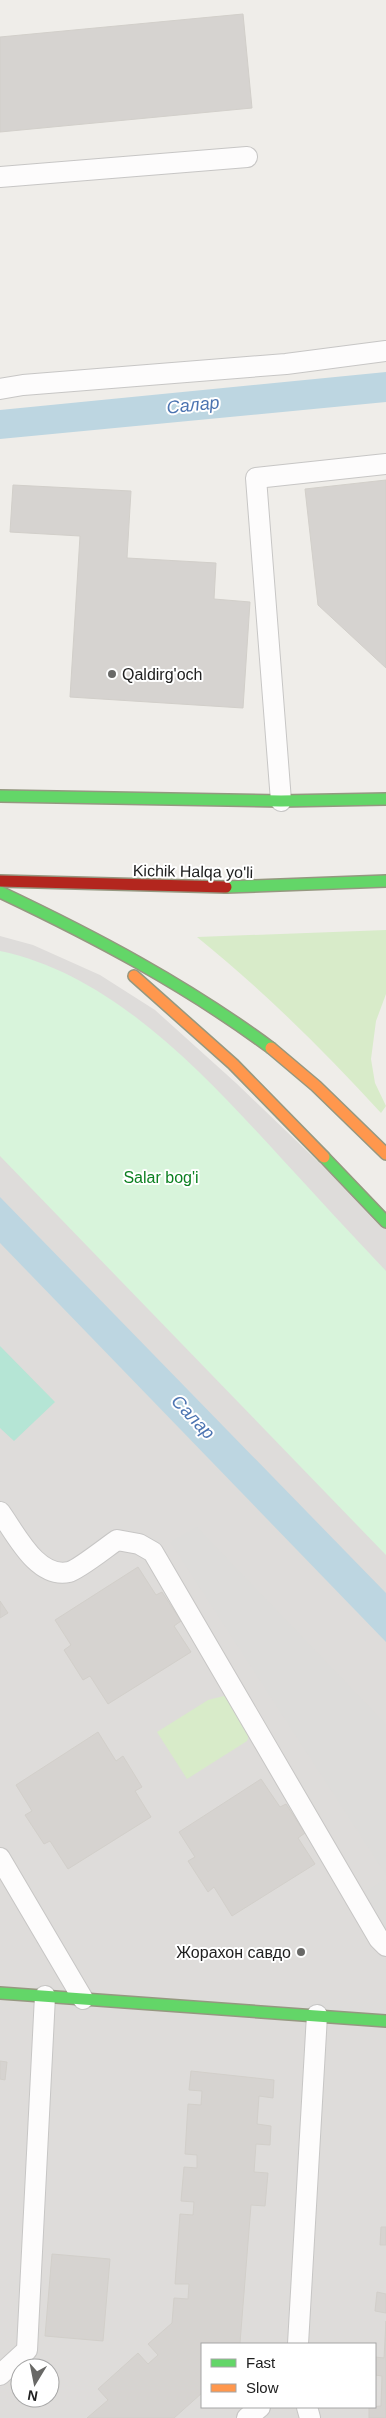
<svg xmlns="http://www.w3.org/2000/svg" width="386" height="2418" font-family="Arial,sans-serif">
<rect width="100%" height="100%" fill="#efede9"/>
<path fill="#dedcda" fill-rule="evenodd" d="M 0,936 L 33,945 L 100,975 L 155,1010 L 236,1083 L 386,1227 L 386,2418 L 0,2418 ZM 202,2344 L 375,2344 L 375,2407 L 202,2407 ZM 20,2368 L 50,2368 L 50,2398 L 20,2398 Z"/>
<g fill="#dddcda">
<polygon points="197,1527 386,1724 386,1875 170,1542"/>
<polygon points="386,1879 386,1949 348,1902"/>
</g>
<g fill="#d8ebc9">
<path d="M 386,930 L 386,994 L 376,1021 L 371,1059 L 375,1083 L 386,1106 L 381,1113 C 323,1050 264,991 197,937 Z"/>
<polygon points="224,1696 233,1699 251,1729 247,1741 187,1779 157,1732 208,1700"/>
</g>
<path fill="#d8f4db" d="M 0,951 C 115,975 206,1076 282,1159 C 317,1197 351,1234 386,1271 L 386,1555 L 0,1156 Z"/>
<polygon fill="#b5e5d5" points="0,1346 55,1402 14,1441 0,1428"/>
<g fill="#bdd6e1">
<polygon points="386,372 386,402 0,439 0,410"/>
<polygon points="0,1197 386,1593 386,1642 0,1243"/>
</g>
<g fill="#d6d3d0" stroke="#d2cfca">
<polygon points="243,14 252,108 0,132 0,37"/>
<polygon points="386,480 386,668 318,605 305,489"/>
<polygon points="13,485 131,491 127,558 216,563 214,599 250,602 243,708 70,697 80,536 10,532"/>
<polygon points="138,1567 156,1595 162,1592 181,1621 174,1626 191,1652 108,1704 90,1676 83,1680 64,1650 71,1645 55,1620"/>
<polygon points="0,1601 8,1613 0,1618"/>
<polygon points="98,1732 116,1761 123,1756 142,1787 135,1791 151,1817 68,1869 50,1841 44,1844 25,1815 32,1811 16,1785"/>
<polygon points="261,1779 280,1807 286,1804 305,1833 298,1838 315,1864 232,1916 214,1887 208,1892 188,1861 195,1857 179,1832"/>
<polygon points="0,2061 7,2062 5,2080 0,2079"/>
<polygon points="191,2071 274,2080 273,2098 259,2096 257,2124 271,2126 270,2145 256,2144 254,2172 268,2173 265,2206 251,2205 240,2343 202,2344 202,2393 174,2418 87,2418 108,2400 98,2389 138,2353 148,2364 158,2355 148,2344 172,2323 174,2298 188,2299 189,2284 175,2284 180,2214 193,2215 194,2202 181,2201 184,2167 197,2168 197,2155 185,2154 188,2104 201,2105 202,2091 189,2090"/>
<polygon points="381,2227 386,2227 386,2245 380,2245"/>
<polygon points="52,2254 110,2259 103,2341 45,2336"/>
<polygon points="377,2292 386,2294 386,2313 375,2311"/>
<polygon points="386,2321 386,2418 369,2418 369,2407 381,2406 382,2376 375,2375 375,2357 384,2358"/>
</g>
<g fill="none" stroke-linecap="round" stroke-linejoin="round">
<g stroke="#c7c6c5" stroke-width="22">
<g id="lane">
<polyline points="0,177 247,157"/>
<polyline points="0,389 23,385 286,364 386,351"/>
<polyline points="281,801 256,478 386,464"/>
<path d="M 0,1512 C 16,1534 37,1579 69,1572 C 78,1570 108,1546 117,1540 L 139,1544 L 153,1552 L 379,1939 L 386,1946"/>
<polyline points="0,1858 83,1999"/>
<polyline points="298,2344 317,2015"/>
<polyline points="0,2375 27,2350 45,1996"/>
<polyline points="307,2407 310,2418"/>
<polyline points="247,2418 260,2407"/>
</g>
</g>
<g stroke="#959880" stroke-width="14">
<g id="fast">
<polyline points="0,796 281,801 386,799"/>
<polyline points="226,887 386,881"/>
<path d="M 0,892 C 95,937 186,985 271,1048"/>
<polyline points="324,1157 386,1222"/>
<polyline points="0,1993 386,2021"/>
</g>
</g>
<g stroke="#959880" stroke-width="14">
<g id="slow">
<polyline points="134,976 233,1064 324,1157"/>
<polyline points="271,1048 316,1086 386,1154"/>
</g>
</g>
<g stroke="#959880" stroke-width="14">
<polyline id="jam" points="0,881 226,887"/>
</g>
<use href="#lane" stroke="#fdfcfc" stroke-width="20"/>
<use href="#fast" stroke="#63d668" stroke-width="11"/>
<use href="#slow" stroke="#ff974d" stroke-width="11"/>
<use href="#jam" stroke="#b3261e" stroke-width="11"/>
</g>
<g fill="#686866" stroke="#fff" stroke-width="2">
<circle cx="112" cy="674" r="5"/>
<circle cx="301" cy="1952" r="5"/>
</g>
<g text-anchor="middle" stroke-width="4" stroke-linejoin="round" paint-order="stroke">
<g font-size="16" fill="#202020" stroke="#fff" text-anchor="start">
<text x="122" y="680">Qaldirg'och</text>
<text x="291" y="1958" text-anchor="end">Жорахон савдо</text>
</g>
<g font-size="16" fill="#202020" stroke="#fff">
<text transform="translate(193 871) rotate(1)" y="6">Kichik Halqa yo'li</text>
</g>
<g font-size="16" fill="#0c8021" stroke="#fff">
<text x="161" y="1183">Salar bog'i</text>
</g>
<g font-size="18" font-style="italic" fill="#4c74b1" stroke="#fff">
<text transform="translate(193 405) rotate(-6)" y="6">Салар</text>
<text transform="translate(193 1417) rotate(46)" y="6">Салар</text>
</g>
</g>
<rect x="201" y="2343" width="175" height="65" fill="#ffffff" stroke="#a6a6a6"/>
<rect x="211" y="2359" width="25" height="8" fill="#63d668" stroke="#a6a6a6"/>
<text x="246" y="2368" font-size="15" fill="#202020">Fast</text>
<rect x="211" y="2384" width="25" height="8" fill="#ff974d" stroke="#a6a6a6"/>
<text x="246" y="2393" font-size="15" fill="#202020">Slow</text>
<g transform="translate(35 2383) rotate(190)"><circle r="24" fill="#ffffff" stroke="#a6a6a6"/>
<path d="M0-4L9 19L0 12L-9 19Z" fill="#686866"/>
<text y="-8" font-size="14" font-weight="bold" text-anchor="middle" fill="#202020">N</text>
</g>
</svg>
